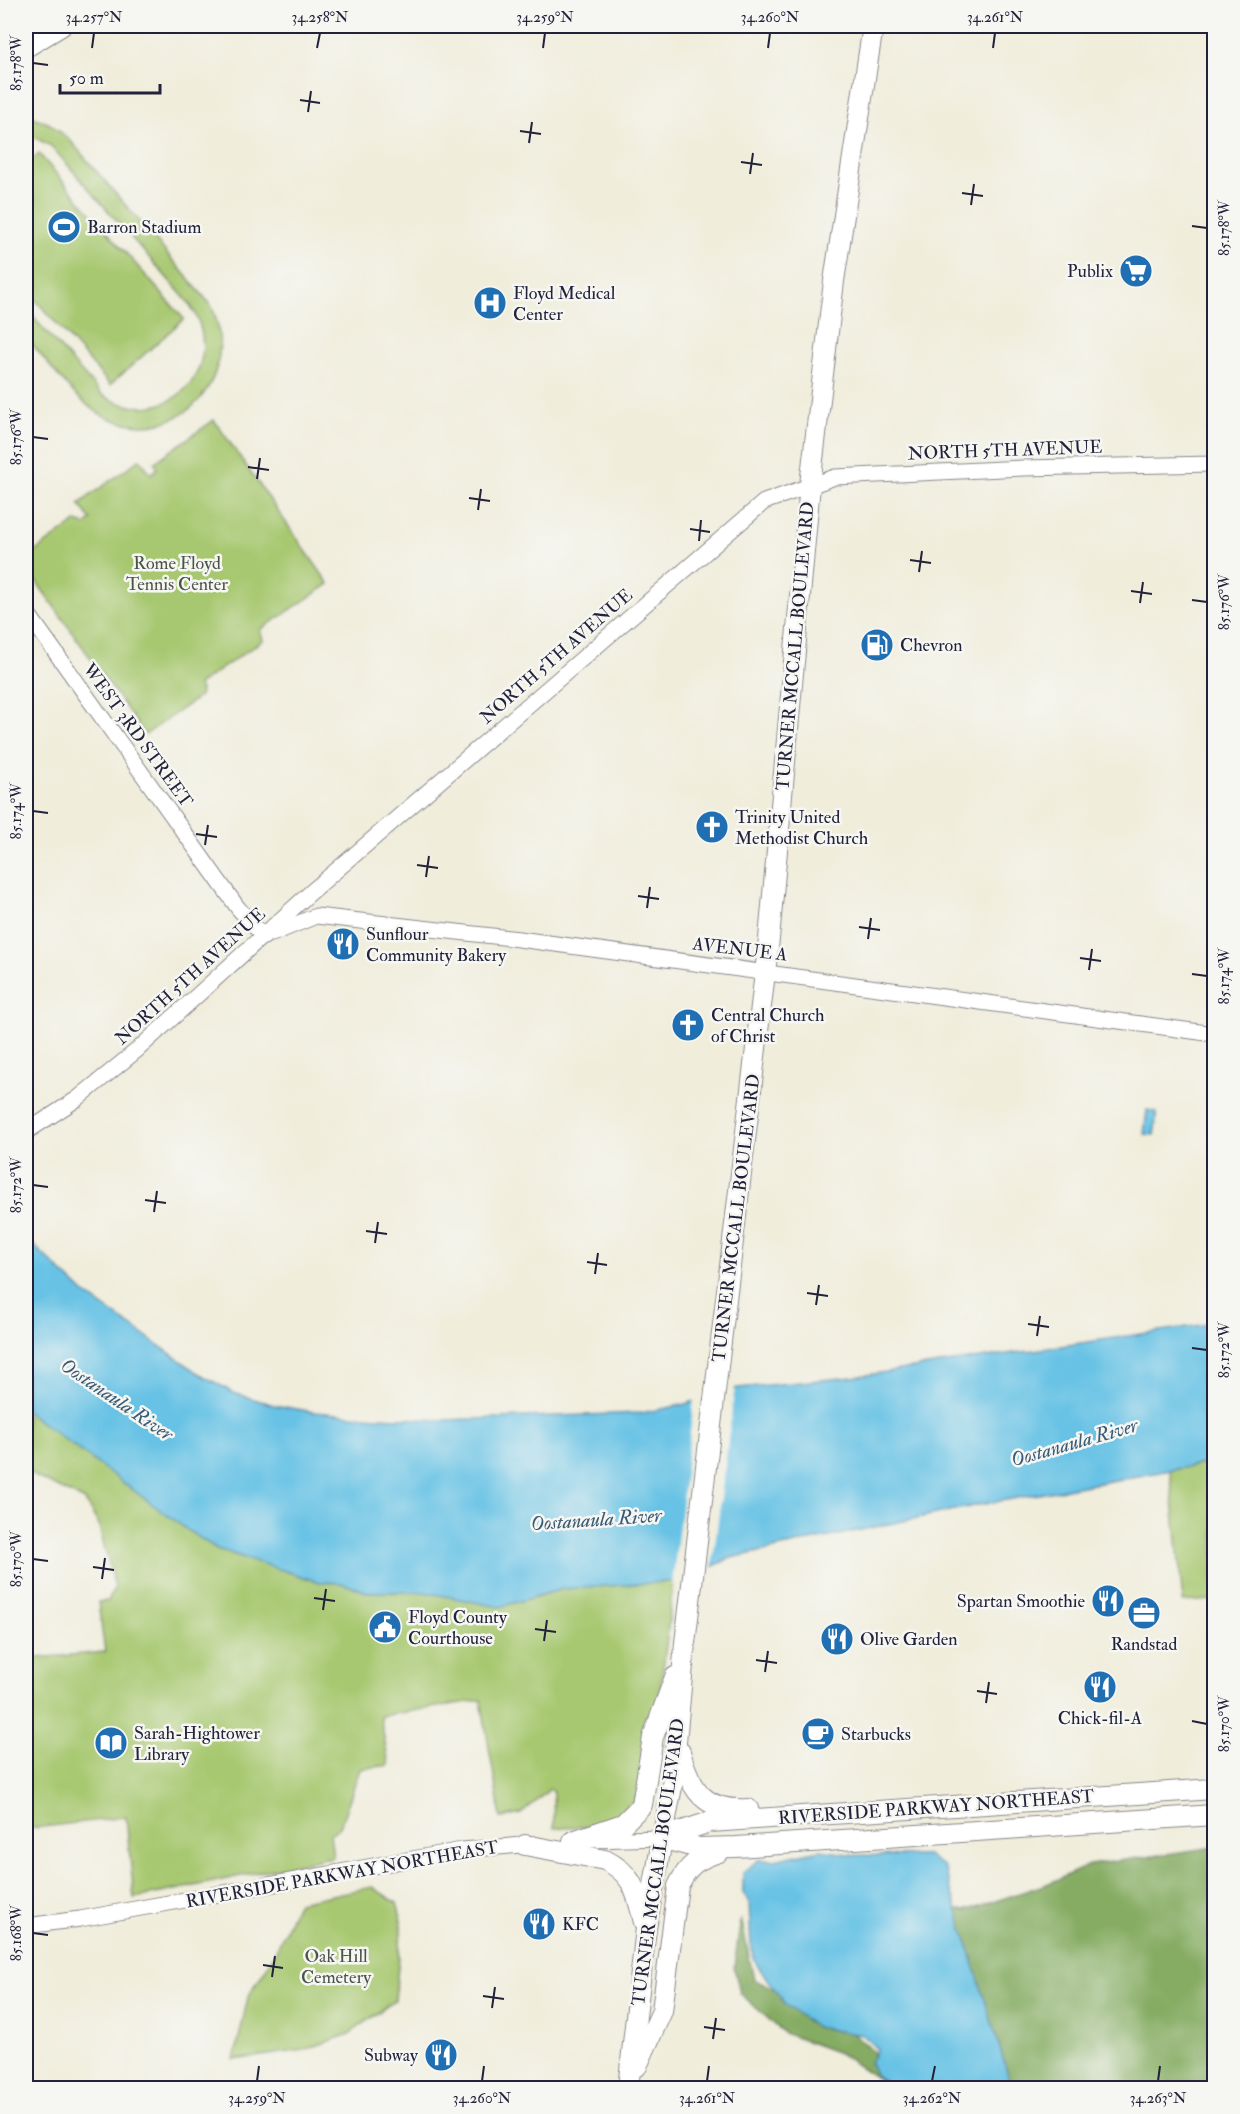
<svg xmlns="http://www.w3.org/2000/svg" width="1240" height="2114" font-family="'IM FELL Double Pica',serif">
<rect width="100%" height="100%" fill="#f6f6f2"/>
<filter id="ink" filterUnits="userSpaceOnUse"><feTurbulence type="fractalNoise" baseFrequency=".0167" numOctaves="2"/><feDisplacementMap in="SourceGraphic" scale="12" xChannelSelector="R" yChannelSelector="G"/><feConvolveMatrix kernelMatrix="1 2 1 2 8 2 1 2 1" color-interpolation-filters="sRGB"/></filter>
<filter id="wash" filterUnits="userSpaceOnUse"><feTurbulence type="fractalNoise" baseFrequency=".008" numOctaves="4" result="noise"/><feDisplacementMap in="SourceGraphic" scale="24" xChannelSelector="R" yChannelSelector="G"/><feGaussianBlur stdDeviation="1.35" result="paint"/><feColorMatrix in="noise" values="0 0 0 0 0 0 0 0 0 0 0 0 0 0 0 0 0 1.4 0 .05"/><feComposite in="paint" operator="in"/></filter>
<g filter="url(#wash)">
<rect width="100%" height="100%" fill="#f0eddb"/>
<g fill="#a7c870" stroke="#647556" stroke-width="1.5">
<path d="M 26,114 L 50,124 L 69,139 L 211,305 C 242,375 185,446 111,419 C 79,408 48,362 26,337 L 26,309 L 101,394 C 167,436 232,367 189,303 L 51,146 L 26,133 Z"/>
<polygon points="39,154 184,319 110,385 26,289 26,165"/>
<polygon points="214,420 329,584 260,630 263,640 198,685 201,690 200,696 145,735 26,567 26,558 76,522 85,525 91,520 79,504 140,459 151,474 157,469 155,462"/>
<path d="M 26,1336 L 324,1534 L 679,1510 C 675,1560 658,1790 624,1814 C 604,1829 578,1827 554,1828 L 553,1791 L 550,1789 L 521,1814 L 501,1818 L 481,1700 L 380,1716 L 389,1765 L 360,1769 L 340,1827 L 330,1834 L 333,1857 C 267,1869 201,1886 134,1898 L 126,1817 L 26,1829 L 26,1659 L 105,1652 L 98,1602 L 108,1601 L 115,1587 L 98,1523 L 84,1500 L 26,1472 Z"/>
<polygon points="1214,1462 1214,1600 1183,1602 1170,1470"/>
<polygon points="372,1887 397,1903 402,1921 395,2000 349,2034 304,2050 234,2060 248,1997 273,1957 298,1902"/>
</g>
<g fill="#85ac62" stroke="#54674e" stroke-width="1.5">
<polygon points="1214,1847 1214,2088 998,2088 929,1901 965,1911 1047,1884 1090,1865"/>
<polygon points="741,1919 754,1980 828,2011 882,2060 920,2088 892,2088 839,2053 784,2033 740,1993 734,1967"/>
</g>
<g fill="#67c2e5" stroke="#447290" stroke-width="1.5">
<polygon points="1147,1110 1157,1112 1154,1135 1144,1134"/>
<polygon points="26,1238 84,1293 200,1374 234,1393 274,1405 314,1412 377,1417 444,1420 641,1413 682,1405 738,1388 853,1377 1214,1323 1214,1462 973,1506 731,1558 681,1581 563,1589 499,1607 424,1592 367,1592 341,1583 319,1582 217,1549 190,1532 26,1411"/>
<polygon points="820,1850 855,1855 928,1856 944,1867 1012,2088 895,2088 876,2076 870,2063 877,2049 862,2035 815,2027 786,2005 757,1965 751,1949 749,1901 743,1893 743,1873 758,1860 774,1860"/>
</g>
<polygon fill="#f0eddb" points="735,1386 712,1569 682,1584 672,1585 694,1399"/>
</g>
<g filter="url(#ink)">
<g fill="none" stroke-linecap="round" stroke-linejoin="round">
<g stroke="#89888b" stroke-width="17">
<g id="minor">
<polyline points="26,611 238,908 264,937"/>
<polyline points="272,934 316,916 519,939 1214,1034"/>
<polyline points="26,1132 77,1099 136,1051 310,893 764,502 835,477 1023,468 1214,464"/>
<polyline points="591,1840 661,1838"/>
<polyline points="26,1926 80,1919 462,1850 534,1844"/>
</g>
</g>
<g stroke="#89888b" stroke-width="22">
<g id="major">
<polyline points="26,47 61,26"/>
<path d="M 680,1752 C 691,1790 704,1812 748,1809"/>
<polyline points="661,1838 710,1822 1214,1789"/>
<polyline points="661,1838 699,1848 736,1847 1214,1815"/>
<polyline points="573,1841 623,1824 642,1805 653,1737 675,1677"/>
<path d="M 525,1845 L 605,1860 C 635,1875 636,1893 644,1922"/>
<path d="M 637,2066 L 662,2011 L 678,1886 C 688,1865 697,1859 719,1852"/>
<polyline points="628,2088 646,1928 672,1786 685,1643 769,939 810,485 834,281 873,26"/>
</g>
</g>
<use href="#minor" stroke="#fff" stroke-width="15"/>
<use href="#major" stroke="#fff" stroke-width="20"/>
</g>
</g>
<path fill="none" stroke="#22223b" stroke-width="2" d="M 92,48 L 94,33M 317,48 L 320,33M 543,48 L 545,33M 768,48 L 770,33M 993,48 L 995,33M 33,63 L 48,65M 300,100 L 320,103M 308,112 L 311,91M 520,131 L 541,134M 529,143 L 532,122M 741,162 L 762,165M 750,174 L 753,153M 962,193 L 983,196M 971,205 L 974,184M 1192,226 L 1207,228M 33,437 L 48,439M 248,467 L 269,470M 257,479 L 260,458M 469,498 L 490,501M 478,510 L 481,489M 690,529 L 710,532M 699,541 L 701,520M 910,560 L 931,563M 919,572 L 922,551M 1131,591 L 1152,594M 1192,600 L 1207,602M 1140,603 L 1143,582M 33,811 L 48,813M 196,834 L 217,837M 205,845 L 208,825M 417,865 L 438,868M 426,877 L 429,856M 638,896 L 659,899M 647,908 L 650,887M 859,927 L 880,930M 868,939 L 871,918M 1080,958 L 1101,961M 1089,970 L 1092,949M 1192,974 L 1207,976M 33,1185 L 48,1187M 145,1200 L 166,1203M 154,1212 L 157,1191M 366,1231 L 387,1234M 375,1243 L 378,1222M 587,1262 L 607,1265M 595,1274 L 598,1253M 807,1293 L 828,1296M 816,1305 L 819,1285M 1028,1324 L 1049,1327M 1037,1336 L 1040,1316M 1192,1348 L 1207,1350M 33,1559 L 48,1561M 93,1567 L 114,1570M 102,1579 L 105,1558M 314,1598 L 335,1601M 323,1610 L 326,1589M 535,1629 L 556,1632M 544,1641 L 547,1620M 756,1660 L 777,1663M 765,1672 L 768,1651M 977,1691 L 997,1694M 986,1703 L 989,1682M 1192,1721 L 1207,1724M 33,1933 L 48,1935M 263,1965 L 283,1968M 272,1977 L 275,1956M 483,1996 L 504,1999M 492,2008 L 495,1987M 704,2027 L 725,2030M 713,2039 L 716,2018M 257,2081 L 259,2066M 482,2081 L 484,2066M 707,2081 L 709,2066M 932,2081 L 935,2066M 1158,2081 L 1160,2066"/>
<defs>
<g id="stadium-disc" transform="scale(1.725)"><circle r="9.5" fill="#1f6fb2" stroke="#f6f6f2"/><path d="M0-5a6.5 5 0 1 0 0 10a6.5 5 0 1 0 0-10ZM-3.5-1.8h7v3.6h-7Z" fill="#fff"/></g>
<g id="supermarket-disc" transform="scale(1.725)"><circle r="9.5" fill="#1f6fb2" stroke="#f6f6f2"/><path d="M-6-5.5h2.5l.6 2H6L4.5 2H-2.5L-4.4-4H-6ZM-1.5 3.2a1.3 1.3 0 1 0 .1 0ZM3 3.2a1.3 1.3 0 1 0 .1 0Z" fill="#fff"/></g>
<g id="hospital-disc" transform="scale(1.725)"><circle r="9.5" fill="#1f6fb2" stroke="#f6f6f2"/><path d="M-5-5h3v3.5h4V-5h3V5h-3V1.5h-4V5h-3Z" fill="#fff"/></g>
<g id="fuel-disc" transform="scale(1.725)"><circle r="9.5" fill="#1f6fb2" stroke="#f6f6f2"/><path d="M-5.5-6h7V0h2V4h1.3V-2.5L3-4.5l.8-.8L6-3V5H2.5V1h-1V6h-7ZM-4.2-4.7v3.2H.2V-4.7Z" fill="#fff"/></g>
<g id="church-disc" transform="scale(1.725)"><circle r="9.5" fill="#1f6fb2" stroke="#f6f6f2"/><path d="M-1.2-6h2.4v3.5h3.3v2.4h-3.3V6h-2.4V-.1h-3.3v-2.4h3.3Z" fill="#fff"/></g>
<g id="restaurant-disc" transform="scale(1.725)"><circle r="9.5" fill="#1f6fb2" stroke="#f6f6f2"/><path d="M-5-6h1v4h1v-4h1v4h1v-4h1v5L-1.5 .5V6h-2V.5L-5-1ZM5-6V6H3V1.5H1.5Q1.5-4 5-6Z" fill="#fff"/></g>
<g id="office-disc" transform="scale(1.725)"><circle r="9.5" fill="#1f6fb2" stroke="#f6f6f2"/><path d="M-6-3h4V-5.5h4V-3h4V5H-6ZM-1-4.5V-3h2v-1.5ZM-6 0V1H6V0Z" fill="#fff"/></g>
<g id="civic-disc" transform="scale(1.725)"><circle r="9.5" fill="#1f6fb2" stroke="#f6f6f2"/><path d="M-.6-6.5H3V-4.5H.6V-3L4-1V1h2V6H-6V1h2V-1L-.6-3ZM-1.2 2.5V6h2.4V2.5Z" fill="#fff"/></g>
<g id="cafe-disc" transform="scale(1.725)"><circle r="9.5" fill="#1f6fb2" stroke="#f6f6f2"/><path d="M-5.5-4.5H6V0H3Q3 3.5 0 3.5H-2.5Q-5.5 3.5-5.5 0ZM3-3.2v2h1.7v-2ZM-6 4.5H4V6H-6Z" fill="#fff"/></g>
<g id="library-disc" transform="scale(1.725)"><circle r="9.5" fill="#1f6fb2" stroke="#f6f6f2"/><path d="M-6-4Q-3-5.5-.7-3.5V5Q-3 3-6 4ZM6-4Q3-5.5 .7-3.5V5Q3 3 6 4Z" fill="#fff"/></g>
</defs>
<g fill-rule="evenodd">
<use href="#stadium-disc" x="64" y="227"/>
<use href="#supermarket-disc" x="1136" y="271"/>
<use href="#hospital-disc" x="490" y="303"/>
<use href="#fuel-disc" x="877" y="645"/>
<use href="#church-disc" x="712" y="827"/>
<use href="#restaurant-disc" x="343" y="944"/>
<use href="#church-disc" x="688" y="1025"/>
<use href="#restaurant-disc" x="1108" y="1601"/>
<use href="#office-disc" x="1144" y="1613"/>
<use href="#civic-disc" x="385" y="1627"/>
<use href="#restaurant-disc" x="837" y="1639"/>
<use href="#restaurant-disc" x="1100" y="1687"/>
<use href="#cafe-disc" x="818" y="1734"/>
<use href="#library-disc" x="111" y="1743"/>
<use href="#restaurant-disc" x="539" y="1924"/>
<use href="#restaurant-disc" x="441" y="2055"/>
</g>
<g text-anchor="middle" stroke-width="5" stroke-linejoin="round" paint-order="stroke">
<g font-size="18" fill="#22223b" stroke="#f6f6f2" text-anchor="start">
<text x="87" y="233">Barron Stadium</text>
<text x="1113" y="277" text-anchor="end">Publix</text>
<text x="513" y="299">Floyd Medical<tspan x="513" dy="21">Center</tspan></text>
<text x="900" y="651">Chevron</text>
<text x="735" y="823">Trinity United<tspan x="735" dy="21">Methodist Church</tspan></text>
<text x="366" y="940">Sunflour<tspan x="366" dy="21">Community Bakery</tspan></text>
<text x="711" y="1021">Central Church<tspan x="711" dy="21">of Christ</tspan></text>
<text x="1085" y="1607" text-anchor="end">Spartan Smoothie</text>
<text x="408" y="1623">Floyd County<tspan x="408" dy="21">Courthouse</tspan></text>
<text x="860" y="1645">Olive Garden</text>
<text x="1144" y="1650" text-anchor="middle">Randstad</text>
<text x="1100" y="1724" text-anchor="middle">Chick-fil-A</text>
<text x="134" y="1739">Sarah-Hightower<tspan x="134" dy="21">Library</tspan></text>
<text x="841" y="1740">Starbucks</text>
<text x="562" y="1930">KFC</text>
<text x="418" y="2061" text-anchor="end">Subway</text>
</g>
<g font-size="18" fill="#22223b" stroke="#f6f6f2">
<text transform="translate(1005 450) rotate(-2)" y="6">NORTH 5TH AVENUE</text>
<text transform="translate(795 646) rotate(-85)" y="6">TURNER MCCALL BOULEVARD</text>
<text transform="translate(556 656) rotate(-41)" y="6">NORTH 5TH AVENUE</text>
<text transform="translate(138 735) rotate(54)" y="6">WEST 3RD STREET</text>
<text transform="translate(740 949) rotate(7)" y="6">AVENUE A</text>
<text transform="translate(190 976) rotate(-42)" y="6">NORTH 5TH AVENUE</text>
<text transform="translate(736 1218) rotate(-83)" y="6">TURNER MCCALL BOULEVARD</text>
<text transform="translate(936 1807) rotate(-4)" y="6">RIVERSIDE PARKWAY NORTHEAST</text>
<text transform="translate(658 1862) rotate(-82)" y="6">TURNER MCCALL BOULEVARD</text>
<text transform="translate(342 1874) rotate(-10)" y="6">RIVERSIDE PARKWAY NORTHEAST</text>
</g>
<g font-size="18" fill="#4a544b" stroke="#f6f6f2">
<text x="177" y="569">Rome Floyd<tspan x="177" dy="21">Tennis Center</tspan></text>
<text x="336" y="1962">Oak Hill<tspan x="336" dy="21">Cemetery</tspan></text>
</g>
<g font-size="20" font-style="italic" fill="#3a5a76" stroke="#f6f6f2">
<text transform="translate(117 1399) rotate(34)" y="7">Oostanaula River</text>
<text transform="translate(1074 1442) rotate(-16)" y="7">Oostanaula River</text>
<text transform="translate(596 1519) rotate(-4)" y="7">Oostanaula River</text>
</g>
</g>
<rect width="1240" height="2114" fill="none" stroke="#f6f6f2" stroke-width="66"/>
<path d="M60 84v9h100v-9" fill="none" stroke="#22223b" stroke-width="3"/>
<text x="69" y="84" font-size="18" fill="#22223b" stroke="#f6f6f2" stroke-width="4.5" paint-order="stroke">50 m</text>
<rect x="33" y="33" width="1174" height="2048" fill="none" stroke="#22223b" stroke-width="2"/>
<g font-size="15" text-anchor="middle" fill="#22223b">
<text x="94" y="22">34.257°N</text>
<text x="320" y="22">34.258°N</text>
<text x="545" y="22">34.259°N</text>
<text x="770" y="22">34.260°N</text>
<text x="995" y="22">34.261°N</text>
<text transform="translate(16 63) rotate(-90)" y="5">85.178°W</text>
<text transform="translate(1224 228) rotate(-90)" y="5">85.178°W</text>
<text transform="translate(16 437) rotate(-90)" y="5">85.176°W</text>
<text transform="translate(1224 602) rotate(-90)" y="5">85.176°W</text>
<text transform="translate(16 811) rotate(-90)" y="5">85.174°W</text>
<text transform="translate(1224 976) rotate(-90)" y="5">85.174°W</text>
<text transform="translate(16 1185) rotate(-90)" y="5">85.172°W</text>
<text transform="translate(1224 1350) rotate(-90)" y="5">85.172°W</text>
<text transform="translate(16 1559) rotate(-90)" y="5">85.170°W</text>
<text transform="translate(1224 1724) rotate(-90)" y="5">85.170°W</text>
<text transform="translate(16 1933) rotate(-90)" y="5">85.168°W</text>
<text x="257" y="2103">34.259°N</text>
<text x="482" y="2103">34.260°N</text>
<text x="707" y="2103">34.261°N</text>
<text x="932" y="2103">34.262°N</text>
<text x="1158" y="2103">34.263°N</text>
</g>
</svg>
